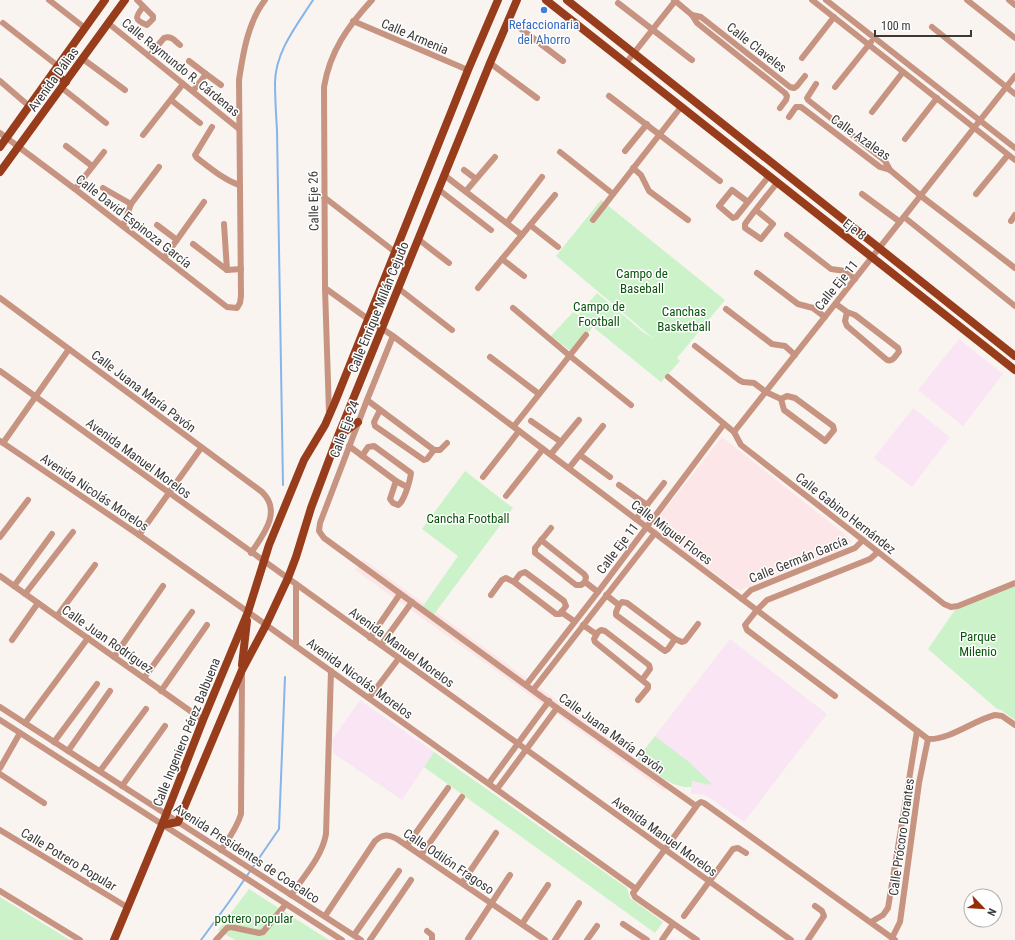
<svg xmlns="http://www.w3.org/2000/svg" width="1015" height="940" font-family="'Roboto Condensed',sans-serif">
<rect width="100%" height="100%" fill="#faf4f1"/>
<g fill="#fce6e7">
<polygon points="722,437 842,532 851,541 850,545 845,548 741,590 736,589 651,527"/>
<polygon points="363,559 670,783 664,791 355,570"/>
</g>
<g fill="#f9e5f4">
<polygon points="959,339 1003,374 963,426 918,390"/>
<polygon points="913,408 950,437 912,487 874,458"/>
<polygon points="730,639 827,714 744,822 707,796 698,794 691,794 691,781 710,785 655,736"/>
<polygon points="360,700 434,752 402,800 333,753 332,740"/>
</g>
<g fill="#cbf2c8">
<polygon points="601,200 725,300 677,358 680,361 661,382 593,327 572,352 551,336 573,312 578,315 597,293 643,332 654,339 556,256"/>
<polygon points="465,471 513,508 432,617 421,609 458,556 422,529"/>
<polygon points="1015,586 1015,720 1001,710 997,709 928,649 955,610"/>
<path d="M 655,736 L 690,763 L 711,783 L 710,785 L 692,781 L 691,787 C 670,788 653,771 637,759 Z"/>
<polygon points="434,752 627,888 630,898 663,922 655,933 424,767"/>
<polygon points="249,889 329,940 235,940 218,930"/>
<polygon points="0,897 70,940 0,940"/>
</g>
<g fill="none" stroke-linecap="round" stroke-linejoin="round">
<g stroke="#87b4eb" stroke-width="2">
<path d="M 283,485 L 277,130 C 276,114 275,99 275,83 C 275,52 297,25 313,0"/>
<polyline points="201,940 229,902 279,829 285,677"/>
</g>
<g stroke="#c89482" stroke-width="6">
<polyline points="49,0 85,28"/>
<path d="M 137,0 L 153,16 L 153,19 L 147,25 C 134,20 135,17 143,7"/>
<polyline points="674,0 692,15 697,23 785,93 787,96 786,100 780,108"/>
<polyline points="812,0 1015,160"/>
<polyline points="826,0 1015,148"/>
<polyline points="967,0 1015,38"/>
<polyline points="1009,0 1015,5"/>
<polyline points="618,3 692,60"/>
<polyline points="692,15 701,17 790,87 794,88 797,86 805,76"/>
<polyline points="508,19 563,61"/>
<polyline points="353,21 468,70"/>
<polyline points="3,23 58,66"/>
<polyline points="108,23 239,129"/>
<polyline points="932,27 1015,94"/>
<path d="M 149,56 L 164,38 C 171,35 175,41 180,45"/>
<polyline points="802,58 834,17"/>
<polyline points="83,59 125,90"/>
<polyline points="189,61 206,74"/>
<polyline points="490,63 537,98"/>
<polyline points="626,63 676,0"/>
<polyline points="0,81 29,106"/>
<polyline points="816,84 807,98 808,100 885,161 890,170"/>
<polyline points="835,87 871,42"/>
<polyline points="62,88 106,123"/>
<polyline points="193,91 206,74 221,85"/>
<polyline points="609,96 720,181"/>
<polyline points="171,100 200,123"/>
<polyline points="872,112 903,72"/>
<polyline points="789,117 796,107 801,107 880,167 890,170 921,196 1015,268"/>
<path d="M 212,127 L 195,155 L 197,158 C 210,168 223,179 239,185"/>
<path d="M 0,133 L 75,189 L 227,307 L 237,308 L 240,303 L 241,296 L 239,80 C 243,53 248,22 265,0"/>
<polyline points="143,135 183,84"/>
<polyline points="905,139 937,98"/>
<polyline points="66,146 92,166"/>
<polyline points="625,151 647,124"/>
<polyline points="560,152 613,194"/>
<polyline points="633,168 641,175 649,191 688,220"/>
<polyline points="464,170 476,179"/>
<polyline points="444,175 522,235"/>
<polyline points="103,188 131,204"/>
<polyline points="75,189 104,152"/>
<polyline points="438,189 491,230"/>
<polyline points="466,191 495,157"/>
<polyline points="862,194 900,222"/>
<polyline points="976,194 1008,155"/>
<polyline points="324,197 395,252"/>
<polyline points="748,202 732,190 719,206 733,218 736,217 769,176"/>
<path d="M 756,210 L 773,224 L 761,239 L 745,228 L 745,224 C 755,210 766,197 777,183"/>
<polyline points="904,217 1015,306"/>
<polyline points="593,220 681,107"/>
<polyline points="1011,221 1015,215"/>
<polyline points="507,223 542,177"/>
<polyline points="224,224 227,270"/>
<polyline points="157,225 177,240"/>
<polyline points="530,225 558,247"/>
<polyline points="123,226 131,204 159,167"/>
<polyline points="787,235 831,269 845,271 855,279"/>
<polyline points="418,239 449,263"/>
<polyline points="193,244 227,270 241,269"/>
<polyline points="164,258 204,202"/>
<polyline points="502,259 524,276"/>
<polyline points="757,273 798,304 813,308 825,317"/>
<path d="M 325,288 L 368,319 L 393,336 L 928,739 C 950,740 974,720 995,715 L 1002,716 L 1015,725"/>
<polyline points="398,288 452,330"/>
<polyline points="478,288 555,195"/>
<path d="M 0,298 L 262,492 C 282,511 264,534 251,553"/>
<path d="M 836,304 L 847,312 L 855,315 L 898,348 L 899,352 C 895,356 893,362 887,360 L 847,326 L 845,321 L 847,312"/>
<polyline points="513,308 570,356 631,405"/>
<polyline points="726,309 772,344 785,346 795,355"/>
<polyline points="393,336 367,400 320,523 319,531 324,538 557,708 696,806"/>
<polyline points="695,346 739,380 743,382 754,383 766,392 781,399 787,396 795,398 833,426 834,430 825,441 824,440 784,410 781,399"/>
<polyline points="490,357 539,394"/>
<polyline points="0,371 791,940"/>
<polyline points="668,377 734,432 741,445 863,540 944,604 951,607 958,606 1015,583"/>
<polyline points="367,400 434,450 440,450 447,443"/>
<polyline points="380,410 374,422 375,426 424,460 427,459 434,450"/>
<path d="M 329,413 L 325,288 L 324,87 C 330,51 348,26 372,0"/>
<polyline points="531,421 561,442"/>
<polyline points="514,426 586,335"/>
<polyline points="734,432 1015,76"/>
<polyline points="0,441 139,535 248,612 636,889"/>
<polyline points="3,443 69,349"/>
<polyline points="349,446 396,481"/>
<polyline points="551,454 579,420"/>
<polyline points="580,455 610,477"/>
<path d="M 362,456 L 368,447 L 374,446 L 411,473 C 410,481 404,502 398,505 L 393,503 L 390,499 L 396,481 L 407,487"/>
<polyline points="569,468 603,426"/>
<polyline points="483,477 519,431"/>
<polyline points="619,485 647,505"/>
<polyline points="506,496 543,449"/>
<polyline points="636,519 664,483"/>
<polyline points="551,528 535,548 535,553 576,585 581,585 585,582"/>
<polyline points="139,535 201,448"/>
<polyline points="0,537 28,500"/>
<polyline points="541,540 584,574 586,577 585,582 598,592"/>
<polyline points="0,576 203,720"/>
<polyline points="296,584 296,646"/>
<polyline points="14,586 52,534"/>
<polyline points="25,594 73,532"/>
<polyline points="491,595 502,580 506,578 514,582 556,614 560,614 566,606 564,601 525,572 520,574 514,582"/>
<polyline points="606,595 619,605 622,602 627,603 675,639 682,642 685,641 698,624"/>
<polyline points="742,599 751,590 855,548 863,540"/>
<polyline points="619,605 616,612 616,615 662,649 665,651 668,649 675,639"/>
<polyline points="561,612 574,621"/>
<polyline points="57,616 95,565"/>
<polyline points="583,625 596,634"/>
<polyline points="370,638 400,594"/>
<polyline points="12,640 38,603"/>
<polyline points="381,645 412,602"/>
<polyline points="114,657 163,586"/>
<polyline points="144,678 192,612"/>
<polyline points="526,685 598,592 724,424"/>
<polyline points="533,690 655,533"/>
<polyline points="161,691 207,625"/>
<polyline points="835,696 747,630 745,625 757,610 767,600 870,559 878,552"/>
<polyline points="369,698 399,658"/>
<polyline points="638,700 648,688 648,685 595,642 594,639 598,632 601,630 605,631 649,665 650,669 642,680"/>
<polyline points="0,707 361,940"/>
<polyline points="0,720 342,940"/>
<polyline points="25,723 88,638"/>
<polyline points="54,742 97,684"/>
<polyline points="68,751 110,691"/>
<polyline points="0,768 20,733"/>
<polyline points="100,771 146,709"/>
<polyline points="0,774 44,803"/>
<polyline points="489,783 549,701"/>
<polyline points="122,786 165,726"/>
<polyline points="497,789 557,708"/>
<polyline points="0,830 127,907"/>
<polyline points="407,845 448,788"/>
<path d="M 221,850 C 229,838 237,828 241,814 L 242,675"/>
<polyline points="421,855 462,797"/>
<polyline points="462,883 496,833"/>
<polyline points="0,891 80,940"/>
<path d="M 291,895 C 304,876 322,857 326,834 L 331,671"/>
<path d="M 325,916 L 375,841 C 383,834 388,834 397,839 L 545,940"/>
<polyline points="684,916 733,849 738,848 746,853"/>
<polyline points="871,922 883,915 888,908 917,731"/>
<polyline points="522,924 548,885"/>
<polyline points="623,924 647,940"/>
<polyline points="427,931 432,935 432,940"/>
<polyline points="354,935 399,871"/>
<polyline points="892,938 900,922 919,783 928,739"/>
<polyline points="468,939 510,875"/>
<polyline points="216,940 227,928 231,927 259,933 263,932 286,904"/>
<polyline points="370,940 411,880"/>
<polyline points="555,940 579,903"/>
<polyline points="587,940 597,926"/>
<polyline points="662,940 673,924"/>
<polyline points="697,940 635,897 633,893 698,804 701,802 704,803 895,940"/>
<polyline points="808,940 824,916 822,911 815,906"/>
</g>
<g stroke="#983d1b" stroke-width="8">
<polyline points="546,0 1015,370"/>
<polyline points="567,0 1015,356"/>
<polyline points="53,73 66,82"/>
<polyline points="0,147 105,0"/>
<polyline points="0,172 125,0"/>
<polyline points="339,436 358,422"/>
<polyline points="242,665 247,621"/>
<polyline points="162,825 178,822 242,670 266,625 288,578 296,557 311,508 338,436 490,63 517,0"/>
<polyline points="114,940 162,825 203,720 248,612 269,545 304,460 325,425 335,402 468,70 498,0"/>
</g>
</g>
<circle fill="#3f7fe0" stroke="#fff" stroke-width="1.5" cx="544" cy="10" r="4"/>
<g text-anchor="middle" stroke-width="3" stroke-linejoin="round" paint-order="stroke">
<g font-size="13" fill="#366cbe" stroke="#fff">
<text x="544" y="29">Refaccionaria<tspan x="544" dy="15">del Ahorro</tspan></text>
</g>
<g font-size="13" fill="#3b3938" stroke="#fff">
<text transform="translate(415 36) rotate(23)" y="5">Calle Armenia</text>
<text transform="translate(757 47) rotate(38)" y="5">Calle Claveles</text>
<text transform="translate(181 67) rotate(39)" y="5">Calle Raymundo R. Cárdenas</text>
<text transform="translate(53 79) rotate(-54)" y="5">Avenida Dálias</text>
<text transform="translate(861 137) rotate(35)" y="5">Calle Azaleas</text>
<text transform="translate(313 201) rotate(-91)" y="5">Calle Eje 26</text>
<text transform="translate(134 221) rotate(38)" y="5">Calle David Espinoza García</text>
<text transform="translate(855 229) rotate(38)" y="5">Eje 8</text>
<text transform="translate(836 285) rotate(-51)" y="5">Calle Eje 11</text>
<text transform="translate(378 307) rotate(-68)" y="5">Calle Enrique Millán Cejudo</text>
<text transform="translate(144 391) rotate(37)" y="5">Calle Juana María Pavón</text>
<text transform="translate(344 429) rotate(-69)" y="5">Calle Eje 24</text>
<text transform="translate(139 458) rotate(36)" y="5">Avenida Manuel Morelos</text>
<text transform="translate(95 492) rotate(34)" y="5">Avenida Nicolás Morelos</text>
<text transform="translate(846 513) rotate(38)" y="5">Calle Gabino Hernández</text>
<text transform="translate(672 532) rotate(37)" y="5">Calle Miguel Flores</text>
<text transform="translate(617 548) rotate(-53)" y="5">Calle Eje 11</text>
<text transform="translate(798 559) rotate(-22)" y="5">Calle Germán García</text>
<text transform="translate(108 639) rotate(35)" y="5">Calle Juan Rodríguez</text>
<text transform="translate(402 647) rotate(36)" y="5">Avenida Manuel Morelos</text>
<text transform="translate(360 678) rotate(36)" y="5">Avenida Nicolás Morelos</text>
<text transform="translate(186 732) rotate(-68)" y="5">Calle Ingeniero Pérez Balbuena</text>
<text transform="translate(612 733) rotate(36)" y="5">Calle Juana María Pavón</text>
<text transform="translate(665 836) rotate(36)" y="5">Avenida Manuel Morelos</text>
<text transform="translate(901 837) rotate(-82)" y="5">Calle Prócoro Dorantes</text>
<text transform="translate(247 853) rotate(33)" y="5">Avenida Presidentes de Coacalco</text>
<text transform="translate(69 859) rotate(31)" y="5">Calle Potrero Popular</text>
<text transform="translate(449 861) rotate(34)" y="5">Calle Odilón Fragoso</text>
</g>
<g font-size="13" fill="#09540c" stroke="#fff">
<text x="642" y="278">Campo de<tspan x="642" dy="15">Baseball</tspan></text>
<text x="599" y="311">Campo de<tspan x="599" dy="15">Football</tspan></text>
<text x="684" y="316">Canchas<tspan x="684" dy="15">Basketball</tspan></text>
<text x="468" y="523">Cancha Football</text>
<text x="978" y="641">Parque<tspan x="978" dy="15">Milenio</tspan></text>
<text x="254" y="923">potrero popular</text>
</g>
</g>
<g transform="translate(983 908) rotate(115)"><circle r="19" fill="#ffffff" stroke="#b1b0af"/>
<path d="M0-3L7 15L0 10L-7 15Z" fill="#952f08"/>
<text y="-6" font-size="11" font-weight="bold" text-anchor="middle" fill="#3b3938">N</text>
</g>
<path d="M875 30v6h96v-6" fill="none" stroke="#3b3938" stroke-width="2"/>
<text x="881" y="30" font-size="12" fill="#3b3938" stroke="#ffffff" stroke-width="3" paint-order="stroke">100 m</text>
</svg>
